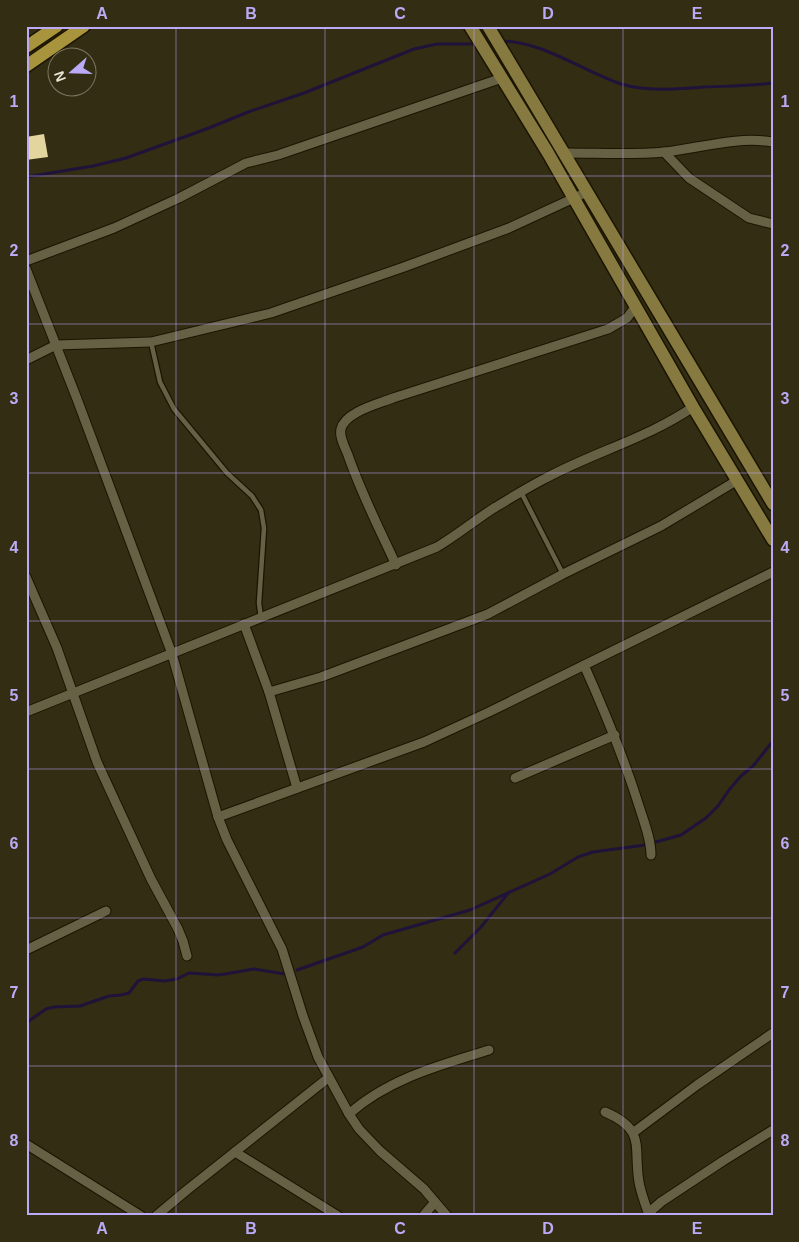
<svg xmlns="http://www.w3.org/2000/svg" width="799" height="1242" font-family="Helvetica,sans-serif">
<rect width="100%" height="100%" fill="#332d14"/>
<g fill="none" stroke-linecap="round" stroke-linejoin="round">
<g stroke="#1f133a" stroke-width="3">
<path d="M 500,41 C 540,40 583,71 621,84 C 648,92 677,89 704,87 C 727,86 750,86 773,83"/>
<polyline points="26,177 93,166 126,158 209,128 248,112 304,93 414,49 437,44 476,44"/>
<polyline points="455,953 481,927 509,892"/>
<polyline points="297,970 363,947 383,935 470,910 550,874 578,857 593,852 645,845 681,835 706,818 718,806 729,790 741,776 753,766 773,741"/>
<polyline points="26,1023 46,1009 54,1007 80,1006 109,996 121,995 129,993 138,981 143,979 165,981 177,979 189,973 219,975 254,969 285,974"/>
</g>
</g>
<polygon fill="#e2d59e" points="44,134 48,157 26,160 26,137"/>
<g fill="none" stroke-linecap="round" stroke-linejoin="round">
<g stroke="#1b1500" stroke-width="7">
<g id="lane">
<polyline points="151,342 160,382 174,409 227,473 252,496 261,510 264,528 259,603 261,618"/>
<polyline points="521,492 563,574"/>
</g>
</g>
<g stroke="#1b1500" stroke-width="11">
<g id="street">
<polyline points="664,152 689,178 749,218 773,224"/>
<path d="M 565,153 C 598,153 632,155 665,152 C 701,148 736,136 773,142"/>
<polyline points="26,261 114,228 179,198 246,163 278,155 502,78"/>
<polyline points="26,269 77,399 172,654 218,817 227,840 282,949 303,1016 318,1057 349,1114 359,1129 380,1151 424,1189 447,1216"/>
<polyline points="26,360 56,345 151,342 271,313 404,267 509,228 587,192"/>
<path d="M 396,565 C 379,528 361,493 348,455 C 345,447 339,437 341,429 C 345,412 378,404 393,398 L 608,329 L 627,318 L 636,306"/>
<polyline points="26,577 57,648 97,762 151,879 178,929 183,941 187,956"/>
<polyline points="244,624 269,692 297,788"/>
<path d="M 584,665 C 605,712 624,758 639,806 C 644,822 651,839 651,855"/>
<polyline points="269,692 321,677 488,614 563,574 661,526 736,481"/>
<path d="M 26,712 L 437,547 C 457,535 474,521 494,508 C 511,498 528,487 546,478 C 594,452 648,438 693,407"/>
<polyline points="515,778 615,735"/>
<polyline points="218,817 424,742 489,712 773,572"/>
<polyline points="26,950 106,911"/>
<path d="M 605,1112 C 647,1130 633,1147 639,1182 C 641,1194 646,1205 649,1216"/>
<path d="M 349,1114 C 388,1079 440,1065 489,1050"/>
<polyline points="634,1132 697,1085 773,1033"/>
<polyline points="26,1144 141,1216"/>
<polyline points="235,1152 338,1216"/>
<polyline points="649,1215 653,1209 661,1202 723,1161 773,1130"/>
<polyline points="156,1216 187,1190 328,1078"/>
<polyline points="423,1216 435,1202"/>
</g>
</g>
<g stroke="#1b1500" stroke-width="15">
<g id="secondary">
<polyline points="470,26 548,153 693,407 773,540"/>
<polyline points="488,26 773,504"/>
</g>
</g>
<g stroke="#1b1500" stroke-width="15">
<g id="primary">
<polyline points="26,47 57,26"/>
<polyline points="26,66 84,26"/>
</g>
</g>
<use href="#lane" stroke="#666045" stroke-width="4.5"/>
<use href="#street" stroke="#666045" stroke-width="9"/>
<use href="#secondary" stroke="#877a41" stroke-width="12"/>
<use href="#primary" stroke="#a8943d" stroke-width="12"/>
</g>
<path fill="none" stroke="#bbaaf6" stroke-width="1" stroke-opacity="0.55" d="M 176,26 L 176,1216M 325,26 L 325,1216M 474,26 L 474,1216M 623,26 L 623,1216M 26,176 L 773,176M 26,324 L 773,324M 26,473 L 773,473M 26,621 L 773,621M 26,769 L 773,769M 26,918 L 773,918M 26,1066 L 773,1066"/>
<rect width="799" height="1242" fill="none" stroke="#332d14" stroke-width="55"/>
<g transform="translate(72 72) rotate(250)"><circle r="24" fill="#332d14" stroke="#7d7762"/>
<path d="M0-4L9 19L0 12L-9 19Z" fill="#bbaaf6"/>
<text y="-8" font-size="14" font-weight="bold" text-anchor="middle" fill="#ebe7d8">N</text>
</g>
<rect x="28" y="28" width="744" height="1186" fill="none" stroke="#bbaaf6" stroke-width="2"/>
<g font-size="16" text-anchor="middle" font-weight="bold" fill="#bbaaf6">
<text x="102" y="19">A</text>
<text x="251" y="19">B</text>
<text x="400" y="19">C</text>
<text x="548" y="19">D</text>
<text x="697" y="19">E</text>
<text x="14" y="107">1</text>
<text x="785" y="107">1</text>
<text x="14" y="256">2</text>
<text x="785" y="256">2</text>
<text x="14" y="404">3</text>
<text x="785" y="404">3</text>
<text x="14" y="553">4</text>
<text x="785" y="553">4</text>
<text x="14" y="701">5</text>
<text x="785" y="701">5</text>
<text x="14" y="849">6</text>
<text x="785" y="849">6</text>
<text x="14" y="998">7</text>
<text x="785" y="998">7</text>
<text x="14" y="1146">8</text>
<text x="785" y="1146">8</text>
<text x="102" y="1234">A</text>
<text x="251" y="1234">B</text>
<text x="400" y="1234">C</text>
<text x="548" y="1234">D</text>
<text x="697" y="1234">E</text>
</g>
</svg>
